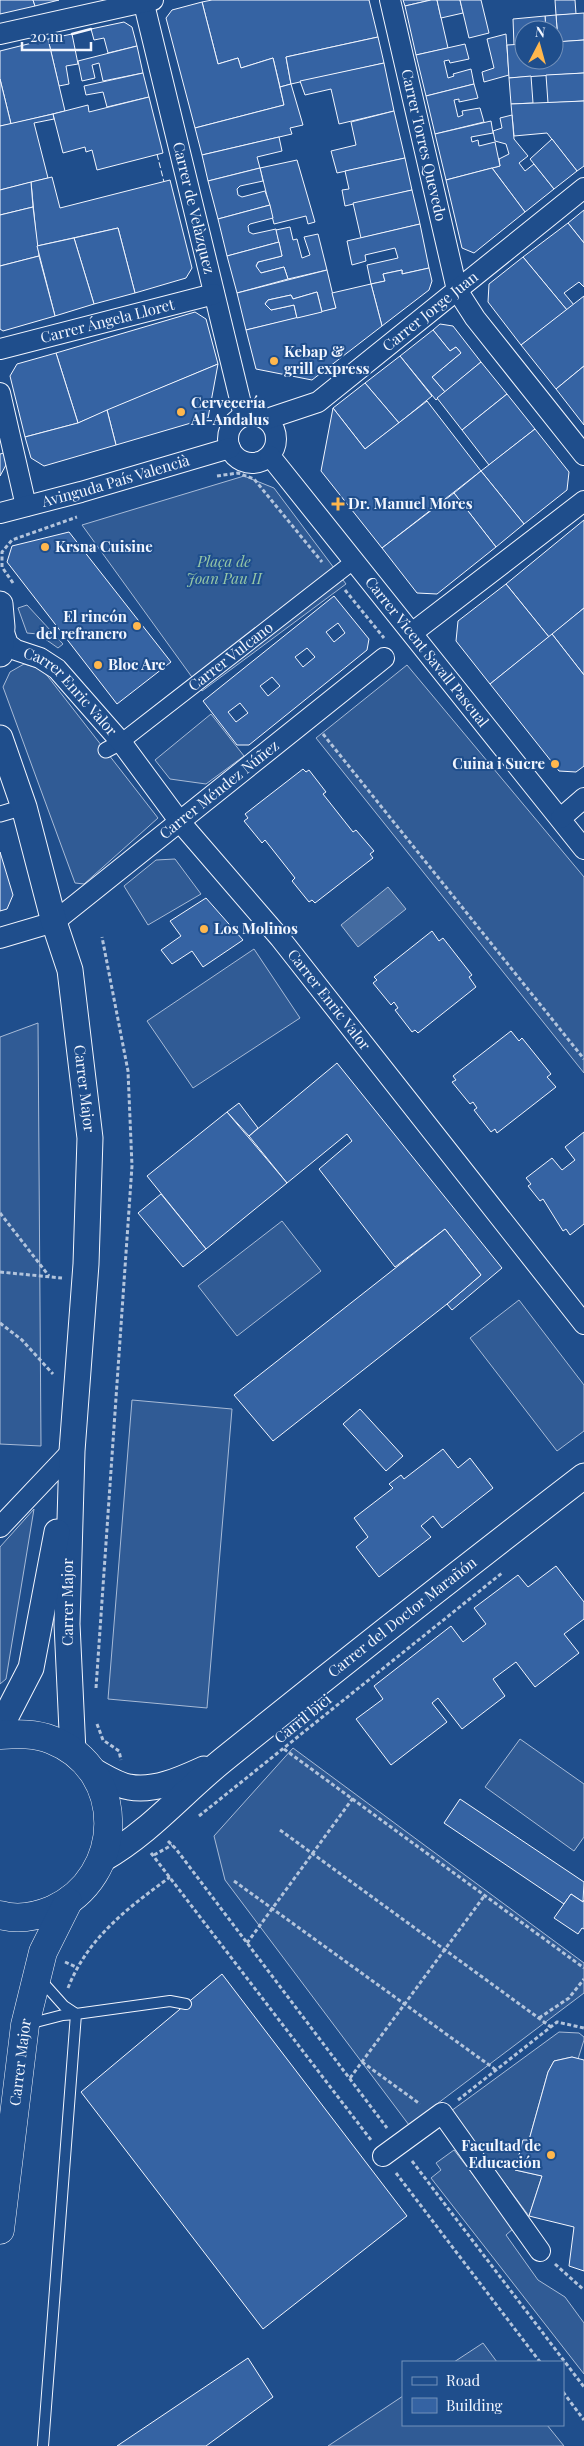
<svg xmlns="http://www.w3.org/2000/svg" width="584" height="2446" font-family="'Playfair Display',serif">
<rect width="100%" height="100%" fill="#1f4e8c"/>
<g fill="#305b95" stroke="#a8bbd7">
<polygon points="244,476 274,488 346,584 202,691 82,525"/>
<polygon points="27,605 63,644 58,648 38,634 27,633 18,608"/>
<polygon points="24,664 42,669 158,818 84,884 75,883 3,687 10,672"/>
<polygon points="407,665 584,877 584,1073 316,738"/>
<polygon points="211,714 244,756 206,784 170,779 155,760"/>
<polygon points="175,859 201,894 148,925 124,886 156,860"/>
<polygon points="254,949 300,1018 193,1088 147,1021"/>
<polygon points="38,1023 41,1446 0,1444 0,1037"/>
<polygon points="282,1221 321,1271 237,1336 198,1286"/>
<polygon points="519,1300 584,1385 584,1431 557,1451 470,1338"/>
<polygon points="132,1400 232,1409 207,1708 108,1699"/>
<polygon points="34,1509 6,1679 0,1684 0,1547"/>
<polygon points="520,1739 584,1784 584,1837 574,1851 485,1787"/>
<polygon points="293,1748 584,1963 584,1993 409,2125 225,1880 214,1836"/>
<polygon points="559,2032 579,2033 584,2037 584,2040 578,2059 572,2057 554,2061 548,2072 529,2140 523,2141 515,2170 542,2176 529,2216 451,2111"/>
<polygon points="454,2150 514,2228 506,2235 538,2280 565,2297 584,2323 584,2374 431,2178 441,2170 436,2163"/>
<polygon points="483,2343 497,2362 454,2362"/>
<polygon points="403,2396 403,2425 547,2425 564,2446 328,2446"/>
</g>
<polygon fill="#446ba0" stroke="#a8bbd7" points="388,887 406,909 358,947 341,925"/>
<g fill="#3563a3" stroke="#f2f6ff" fill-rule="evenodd">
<polygon points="0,0 33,0 35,6 0,14"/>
<polygon points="33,0 59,0 35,6"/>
<polygon points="212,0 369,0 378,37 286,57 291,84 280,87 273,58 241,68 238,58 218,64 202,2"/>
<polygon points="403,0 431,0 405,6"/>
<polygon points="431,0 437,0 448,48 416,55 405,6"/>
<polygon points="437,0 460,0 463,13 441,18"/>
<polygon points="460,0 481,0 489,33 469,38"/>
<polygon points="555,0 575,0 576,14 556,15"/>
<polygon points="202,2 218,64 238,58 241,68 273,58 284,105 195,128 166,18 172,10"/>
<polygon points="584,13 584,40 558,42 556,15"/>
<polygon points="556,15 558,42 554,42 554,30 546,30 545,16"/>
<polygon points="545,16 546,30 524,30 524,44 514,45 513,19"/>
<polygon points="124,22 132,27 137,46 108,53 104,38 94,40 91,29"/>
<polygon points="72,34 78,64 66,66 69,84 59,86 48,39"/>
<polygon points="506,34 509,75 484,82 482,72 494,68 487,39"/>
<polygon points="378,37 384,63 291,84 286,57"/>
<polygon points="48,39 65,111 11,124 0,79 0,51"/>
<polygon points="584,40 584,73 509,78 507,45 524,44 524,60 554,60 554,42"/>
<polygon points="465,44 469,59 450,63 449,60 444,61 448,78 454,76 453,74 471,69 474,84 426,96 416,55"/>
<polygon points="137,46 143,73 103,81 99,63 92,65 95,78 82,81 78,61"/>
<polygon points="384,63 394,111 339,124 331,89 305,95 300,81"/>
<polygon points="143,73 149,97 107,107 103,92 86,95 84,86"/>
<polygon points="584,73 584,101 548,103 546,75"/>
<polygon points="531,76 533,103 511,104 509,78"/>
<polygon points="0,79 11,124 0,126"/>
<polygon points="291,84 303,125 290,128 292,134 202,155 195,128 284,105 280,87"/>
<polygon points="474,84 478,98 459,102 459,99 454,100 458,117 463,115 462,111 480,108 484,122 435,134 426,96"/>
<polygon points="149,97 163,153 97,170 92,150 86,152 85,147 63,153 53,114 88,105 89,112"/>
<polygon points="584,101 584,166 577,171 547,133 514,136 511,104"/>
<polygon points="394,111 405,158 337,173 331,151 356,145 351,122"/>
<polygon points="53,114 54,119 34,123 48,178 0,190 0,126"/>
<polygon points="512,115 514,139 528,156 519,163 525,171 534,164 554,189 525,212 492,168 500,166 499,159 509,154 506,144 495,141 493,131 502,128 500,118"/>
<polygon points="491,121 493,133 471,137 472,142 478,140 479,146 495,142 500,166 446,180 435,134"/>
<polygon points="279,137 282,151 257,157 260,168 208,181 202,155"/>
<polygon points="552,139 577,171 554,189 530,159"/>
<polygon points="405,158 412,190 345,206 342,190 349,189 345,171"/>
<polygon points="297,160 315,222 308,224 306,216 274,224 260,168"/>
<polygon points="260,168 263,181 240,186 237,189 238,195 242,197 265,191 270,205 218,219 208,181"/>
<polygon points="492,168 525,212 474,253 462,248 446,180"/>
<polygon points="52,177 60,208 170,180 192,268 186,278 135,293 118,228 37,246 31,182"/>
<polygon points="31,182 33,207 0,215 0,190"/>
<polygon points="412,190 420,224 361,238 353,203"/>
<polygon points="270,205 273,218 250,224 248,226 249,232 253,234 276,229 279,242 227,256 218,219"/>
<polygon points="33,207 39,256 0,266 0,215"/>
<polygon points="584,210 584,243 568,223"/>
<polygon points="568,223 584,243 584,287 579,282 564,293 574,305 567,310 523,257"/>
<polygon points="420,224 429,268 402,274 402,270 383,274 385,281 371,284 367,265 398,258 395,248 365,255 366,261 352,265 347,241"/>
<polygon points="290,227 293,240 297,239 302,258 310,255 304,237 318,234 327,270 288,279 284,267 261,273 258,271 256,266 258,262 282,256 276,230"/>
<polygon points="118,228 135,293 94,304 74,238"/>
<polygon points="74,238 94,304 55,316 37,246"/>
<polygon points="279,242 282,256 258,262 256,266 261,273 284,267 288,279 237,293 227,256"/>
<polygon points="39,256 55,316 3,331 0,329 0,266"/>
<polygon points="523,257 567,310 521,345 488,302 489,284"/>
<polygon points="429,268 432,281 429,290 382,326 371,284 385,281 383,274 402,270 402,274"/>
<polygon points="327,270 336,308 322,312 317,292 293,299 291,295 268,300 265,304 271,310 294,305 297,318 246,330 237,293"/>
<polygon points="371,284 382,326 312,380 256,369 246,330 336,308 332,293"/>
<polygon points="317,292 322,312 297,318 294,305 271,310 265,304 268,300 291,295 293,299"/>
<polygon points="584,296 584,366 556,389 521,345"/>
<polygon points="195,312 206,319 218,364 78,423 56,353"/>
<polygon points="440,324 453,326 481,362 445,392 432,377 461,353 456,347 450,351 433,330"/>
<polygon points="433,330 450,351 456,347 461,353 432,377 445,392 436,400 400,356"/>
<polygon points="56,353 78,423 25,437 10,376 17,364"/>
<polygon points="400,356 432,396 399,423 365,383"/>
<polygon points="481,362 507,394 462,430 437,398"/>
<polygon points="218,364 208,418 116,445 107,410"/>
<polygon points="584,366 584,425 556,389"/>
<polygon points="365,383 399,423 365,449 333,408"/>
<polygon points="507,394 535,429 489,465 462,430"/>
<polygon points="427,401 481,471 382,548 321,471 333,408 365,449"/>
<polygon points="107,410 116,445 44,466 31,458 25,437 78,423"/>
<polygon points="535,429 569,472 567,490 524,524 481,471"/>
<polygon points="4,453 6,465 0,476 0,454"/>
<polygon points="481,471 524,524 496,547 454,493"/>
<polygon points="454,493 496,547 437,594 417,593 382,548"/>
<polygon points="584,520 584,608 549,637 506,584"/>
<polygon points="69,532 171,662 117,704 7,562 12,546"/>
<polygon points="506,584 549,637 490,684 456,641 458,621"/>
<path d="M 334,596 L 369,639 L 367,650 L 249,745 L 237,745 L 203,701 ZM 338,623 L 345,633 L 334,642 L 326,632 ZM 307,648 L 315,657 L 303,667 L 295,657 ZM 272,677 L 280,686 L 268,696 L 260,686 ZM 240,703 L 248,713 L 236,722 L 228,712 Z"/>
<polygon points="584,608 584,675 552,634"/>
<polygon points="552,634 584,675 584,766 576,772 559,771 490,684"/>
<polygon points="303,769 306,772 309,770 326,792 323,794 353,832 356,830 374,851 370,854 373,858 315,903 312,900 309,902 292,881 295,878 265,840 262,843 244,821 248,818 245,814"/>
<polygon points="0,852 13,895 7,909 0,911"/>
<polygon points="206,898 243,940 203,967 192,951 172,964 161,950 181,936 170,921"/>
<polygon points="432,931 439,941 443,938 472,975 469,977 476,987 418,1033 415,1030 412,1032 395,1010 398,1008 394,1002 391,1005 373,983 377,980 374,977"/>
<polygon points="511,1031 519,1041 522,1038 551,1074 547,1077 556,1087 497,1133 495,1129 491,1132 474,1110 477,1108 473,1102 470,1104 452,1082 456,1080 453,1076"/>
<polygon points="337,1063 502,1268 452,1310 447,1304 481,1275 445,1229 395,1267 319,1169 352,1141 347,1134 287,1183 249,1136"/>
<polygon points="239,1103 258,1128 249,1136 227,1112"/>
<polygon points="227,1112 287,1183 206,1249 147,1176"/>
<polygon points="584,1132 584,1224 570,1235 566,1229 563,1231 543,1199 540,1201 528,1186 531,1184 526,1178 552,1158 562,1170 575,1160 565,1147"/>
<polygon points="161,1194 206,1249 183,1267 138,1213"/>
<polygon points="445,1229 481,1275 447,1304 273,1441 234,1395"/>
<polygon points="360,1409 403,1456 386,1471 343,1424"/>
<polygon points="443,1449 458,1468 470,1458 493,1488 442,1528 433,1516 421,1526 431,1537 379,1577 356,1547 368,1537 354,1518 393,1488 389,1484 401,1475 404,1479"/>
<polygon points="556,1566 584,1602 584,1619 564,1634 579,1653 535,1687 516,1662 493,1679 505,1696 462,1729 438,1698 432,1703 447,1722 391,1765 356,1719 383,1699 374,1686 451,1626 463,1642 486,1624 474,1608 518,1575 528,1587"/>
<polygon points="460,1799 584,1882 583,1902 571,1894 564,1904 444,1823"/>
<polygon points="571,1894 583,1902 584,1900 584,1929 582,1928 578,1934 554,1918"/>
<polygon points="222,1974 407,2216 263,2329 81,2092"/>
<polygon points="572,2057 584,2060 584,2271 569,2266 574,2227 529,2216 542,2176 515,2170 523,2140 529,2140 548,2072 554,2061"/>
<polygon points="248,2358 273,2397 206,2446 117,2446"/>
</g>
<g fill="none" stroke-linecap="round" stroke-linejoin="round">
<g stroke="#f2f6ff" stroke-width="12">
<g id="service">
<polyline points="39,1978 64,2006 76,2014"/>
<polyline points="28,2024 63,2015 76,2014"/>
<polyline points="43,2446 76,2014 170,2001 186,2004"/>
</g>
</g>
<g stroke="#f2f6ff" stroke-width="17">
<g id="pedestrian">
<path id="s1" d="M 106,750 L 121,742 L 354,561"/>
<polyline points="0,814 24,807"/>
</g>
</g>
<g stroke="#f2f6ff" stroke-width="22">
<g id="minor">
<path id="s2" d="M 143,0 L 244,416"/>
<path id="s3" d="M 390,0 L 457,290 L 475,318 L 584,455"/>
<polyline points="0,34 153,0"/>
<path id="s4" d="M 0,349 L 214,294"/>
<polyline points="0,393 26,506"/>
<circle cx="252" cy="439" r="24"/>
<path id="s5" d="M 267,419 L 318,402 L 584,188"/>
<path id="s6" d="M 270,456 L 584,849"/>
<path id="s7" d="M 0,513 L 81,492 L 230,448"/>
<path id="s8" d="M 2,627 L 8,644 L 16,650 L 40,658 L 57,669 L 121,742 L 180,822 L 280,938 L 584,1324"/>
<polyline points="412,633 584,501"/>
<polyline points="561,818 584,798"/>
<path id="s9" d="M 0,938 L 54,922 L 384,658"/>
<polyline points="0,1527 72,1451"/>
<polyline points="383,2156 442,2113 540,2251"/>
</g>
</g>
<g stroke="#f2f6ff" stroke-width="27">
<g id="tertiary">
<polyline points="0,604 2,627 0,654"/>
<path id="s10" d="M 0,738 L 24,807 L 54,922 L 70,970 L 90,1138 L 86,1264 L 72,1451 L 67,1624 L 73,1752"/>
<polyline points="0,1728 31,1668 57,1532"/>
<path d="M 90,1769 C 102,1775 116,1785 129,1787 C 154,1792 182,1779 204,1769"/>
<path id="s11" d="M 103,1859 C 151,1831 181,1794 223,1760 C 342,1664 463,1569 584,1476"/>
</g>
</g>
<g stroke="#f2f6ff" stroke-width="29">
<g id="secondary">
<path d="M 0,1735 C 18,1734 35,1733 52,1740 C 128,1770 126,1877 52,1910 C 35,1917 17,1920 0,1915"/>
<path id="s12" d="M 0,2230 L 25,2025 L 43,1952 L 68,1902"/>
</g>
</g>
<g stroke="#b3c4dc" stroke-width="3" stroke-dasharray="4 2.5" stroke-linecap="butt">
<polyline points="217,476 238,473 254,479 322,562"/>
<polyline points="13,583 2,567 2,552 12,540 77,517"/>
<polyline points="345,590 384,638"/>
<polyline points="323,734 584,1059"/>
<polyline points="0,1213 49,1276"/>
<polyline points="0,1272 62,1278"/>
<polyline points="0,1323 22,1340 53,1374"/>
<polyline points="96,1688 132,1166 128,1071 102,937"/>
<polyline points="97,1724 103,1740 119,1751 121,1760"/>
<polyline points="284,1749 584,1968"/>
<polyline points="199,1816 502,1573"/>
<polyline points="280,1830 551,2027"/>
<polyline points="168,1841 176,1849 387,2128"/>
<polyline points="151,1853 371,2140"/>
<polyline points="154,1855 172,1845"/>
<polyline points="234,1881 496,2070"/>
<polyline points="247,1943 353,1798"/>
<polyline points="65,1962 76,1967"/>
<path d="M 68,1988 C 88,1937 128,1908 170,1877"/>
<polyline points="539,2018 569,1998 584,1979"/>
<polyline points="362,2062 420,2104"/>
<polyline points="350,2078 485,1895"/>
<polyline points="458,2100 557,2022 584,2028"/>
<polyline points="412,2161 584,2387"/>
<polyline points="396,2173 540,2362"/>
<polyline points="555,2264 584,2290"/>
<polyline points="563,2392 584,2420"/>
</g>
<use href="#service" stroke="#1f4e8c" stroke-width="10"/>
<use href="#pedestrian" stroke="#1f4e8c" stroke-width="15"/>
<use href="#minor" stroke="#1f4e8c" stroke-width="20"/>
<use href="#tertiary" stroke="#1f4e8c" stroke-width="25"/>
<use href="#secondary" stroke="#1f4e8c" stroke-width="28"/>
<polyline stroke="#f2f6ff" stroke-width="1" stroke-dasharray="6 2.5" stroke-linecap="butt" points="157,154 164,182"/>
<polyline stroke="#f2f6ff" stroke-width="2.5" points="72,34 91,29"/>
</g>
<g fill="#ffb74d" stroke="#1f4e8c" stroke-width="2">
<circle cx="274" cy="361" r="5"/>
<circle cx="181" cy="412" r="5"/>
<path d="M335.5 496.5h5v5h5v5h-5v5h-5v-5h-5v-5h5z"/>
<circle cx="45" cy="547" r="5"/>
<circle cx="137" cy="626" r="5"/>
<circle cx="98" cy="665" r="5"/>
<circle cx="555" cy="764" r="5"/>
<circle cx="204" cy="929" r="5"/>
<circle cx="551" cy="2155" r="5"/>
</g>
<g text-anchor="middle" stroke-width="4" stroke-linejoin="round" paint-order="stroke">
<g font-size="15" fill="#f2f6ff" stroke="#1f4e8c">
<text dy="5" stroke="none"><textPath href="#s3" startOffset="149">Carrer Torres Quevedo</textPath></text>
<text dy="5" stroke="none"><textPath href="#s2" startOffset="214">Carrer de Velàzquez</textPath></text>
<text dy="5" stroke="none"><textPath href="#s5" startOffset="198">Carrer Jorge Juan</textPath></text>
<text dy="5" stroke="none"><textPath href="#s4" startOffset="111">Carrer Ángela Lloret</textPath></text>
<text dy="5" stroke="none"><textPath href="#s7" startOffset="120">Avinguda País Valencià</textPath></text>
<text dy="5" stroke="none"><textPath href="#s6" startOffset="251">Carrer Vicent Savall Pascual</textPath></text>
<text dy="5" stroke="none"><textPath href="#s1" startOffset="156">Carrer Vulcano</textPath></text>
<text dy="5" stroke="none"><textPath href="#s8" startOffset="98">Carrer Enric Valor</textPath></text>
<text dy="5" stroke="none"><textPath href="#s9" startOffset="268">Carrer Méndez Núñez</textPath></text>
<text dy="5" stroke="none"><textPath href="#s8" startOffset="502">Carrer Enric Valor</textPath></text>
<text dy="5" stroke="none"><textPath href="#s10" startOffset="362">Carrer Major</textPath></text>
<text transform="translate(68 1602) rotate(-90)" y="5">Carrer Major</text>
<text dy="5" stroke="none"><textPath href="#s11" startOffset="385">Carrer del Doctor Marañón</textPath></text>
<text transform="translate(303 1719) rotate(-39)" y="5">Carril bici</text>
<text dy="5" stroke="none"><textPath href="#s12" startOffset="169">Carrer Major</textPath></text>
</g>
<g font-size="15" font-weight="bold" fill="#f2f6ff" stroke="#1f4e8c" text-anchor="start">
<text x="284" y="357">Kebap &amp;<tspan x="284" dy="17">grill express</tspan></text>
<text x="191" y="408">Cervecería<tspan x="191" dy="17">Al-Andalus</tspan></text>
<text x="348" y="509">Dr. Manuel Mores</text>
<text x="55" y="552">Krsna Cuisine</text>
<text x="127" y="622" text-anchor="end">El rincón<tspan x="127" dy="17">del refranero</tspan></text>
<text x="108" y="670">Bloc Arc</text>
<text x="545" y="769" text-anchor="end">Cuina i Sucre</text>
<text x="214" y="934">Los Molinos</text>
<text x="541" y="2151" text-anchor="end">Facultad de<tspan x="541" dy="17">Educación</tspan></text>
</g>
<g font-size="15" font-style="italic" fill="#97c8a6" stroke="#1f4e8c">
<text x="224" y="567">Plaça de<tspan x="224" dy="17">Joan Pau II</tspan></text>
</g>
</g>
<rect x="402" y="2361" width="162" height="65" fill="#1f4e8c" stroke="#7391ba"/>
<rect x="412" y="2377" width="25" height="8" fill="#1f4e8c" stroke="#7391ba"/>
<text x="446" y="2386" font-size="15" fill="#f2f6ff">Road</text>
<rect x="412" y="2398" width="25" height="15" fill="#3563a3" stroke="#7391ba"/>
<text x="446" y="2411" font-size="15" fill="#f2f6ff">Building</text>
<g transform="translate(539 45) rotate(6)"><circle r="24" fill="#1f4e8c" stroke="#7391ba"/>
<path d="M0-4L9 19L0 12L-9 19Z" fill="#ffb74d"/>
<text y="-8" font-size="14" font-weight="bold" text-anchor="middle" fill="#f2f6ff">N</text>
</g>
<path d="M22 42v8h69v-8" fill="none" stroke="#f2f6ff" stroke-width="2.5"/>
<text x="30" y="42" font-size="15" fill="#f2f6ff" stroke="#1f4e8c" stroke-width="4" paint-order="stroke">20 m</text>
</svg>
